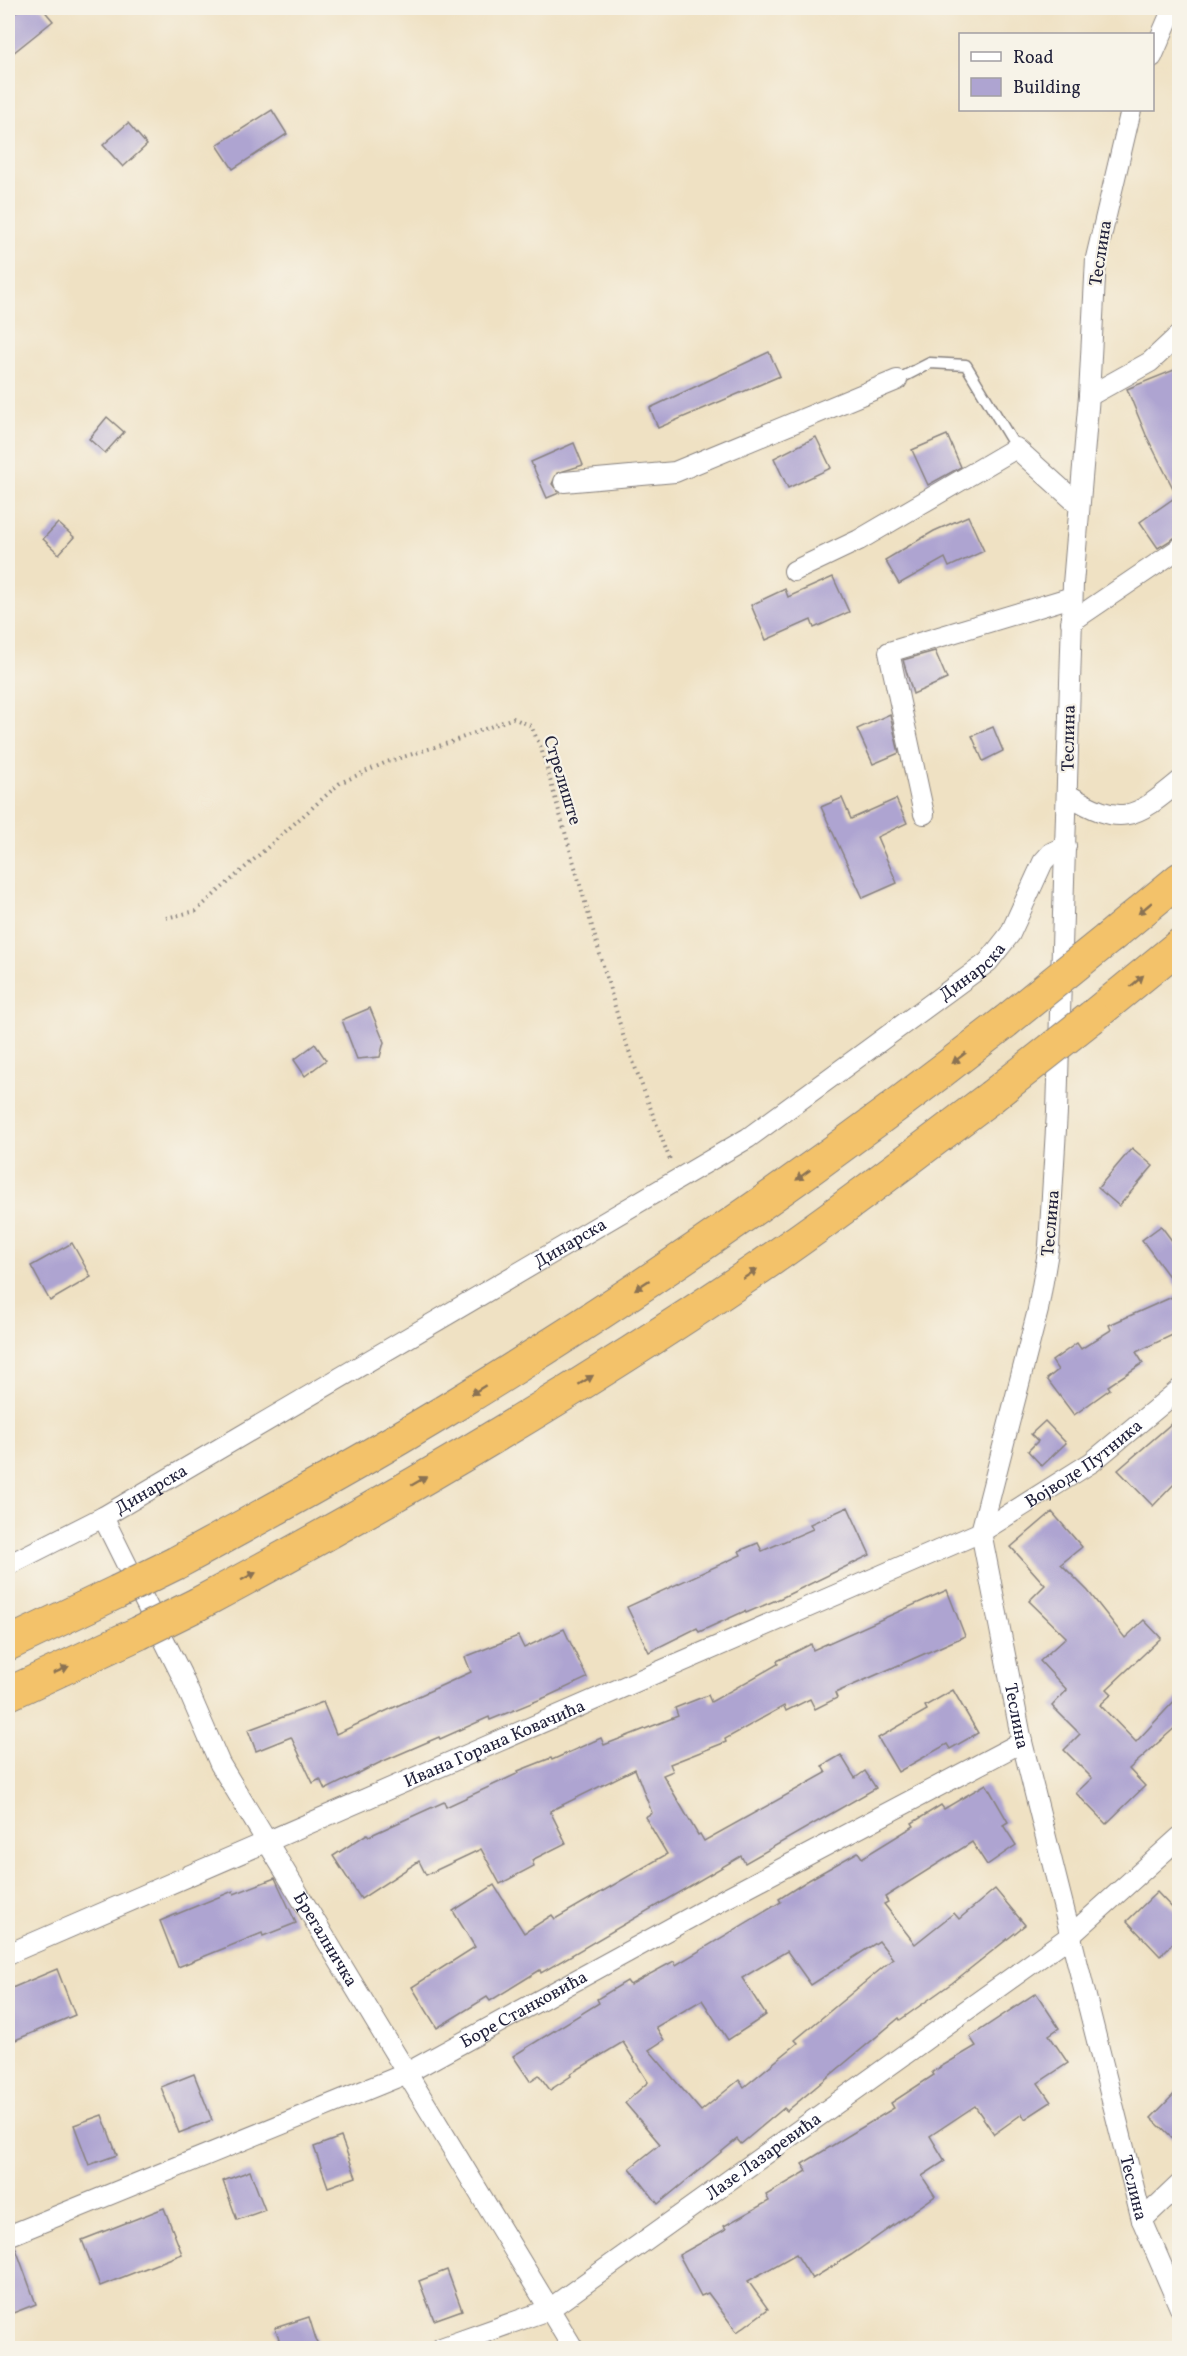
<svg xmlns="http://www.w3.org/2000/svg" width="1187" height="2356" font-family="Vollkorn,serif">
<rect width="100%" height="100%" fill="#f7f3e8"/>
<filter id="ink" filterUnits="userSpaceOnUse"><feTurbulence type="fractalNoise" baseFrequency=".0167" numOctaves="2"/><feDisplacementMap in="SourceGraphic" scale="12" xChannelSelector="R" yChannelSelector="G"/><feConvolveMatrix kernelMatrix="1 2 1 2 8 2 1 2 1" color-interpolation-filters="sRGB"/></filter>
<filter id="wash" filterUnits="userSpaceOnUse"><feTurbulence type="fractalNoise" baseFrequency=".008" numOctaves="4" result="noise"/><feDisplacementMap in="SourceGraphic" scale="24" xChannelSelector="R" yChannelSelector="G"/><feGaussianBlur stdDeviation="1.35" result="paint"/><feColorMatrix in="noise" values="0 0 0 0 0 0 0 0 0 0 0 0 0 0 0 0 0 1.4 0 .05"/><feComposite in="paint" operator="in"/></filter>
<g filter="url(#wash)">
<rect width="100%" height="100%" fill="#efe1c3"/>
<g id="blocks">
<g fill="#aea4d1" fill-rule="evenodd">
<polygon points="21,8 42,8 53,21 8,57 8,19"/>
<polygon points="272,110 287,134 233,169 217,145"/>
<polygon points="128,123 147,145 123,167 103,145"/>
<polygon points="769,352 780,376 658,428 650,408"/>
<polygon points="1179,368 1179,535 1158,548 1140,522 1177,496 1146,435 1127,389"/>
<polygon points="107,417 124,432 105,453 89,439"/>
<polygon points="947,435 961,467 928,485 912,450"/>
<polygon points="816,437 831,468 788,488 774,458"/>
<polygon points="574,443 583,465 557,473 552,484 559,493 547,498 531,462"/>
<polygon points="968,516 984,551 949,567 945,558 899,584 885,560 934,531"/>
<polygon points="58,523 74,537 59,554 43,539"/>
<polygon points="833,577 849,612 814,628 811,620 766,640 751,605 785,589 788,597"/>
<polygon points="935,651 947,679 913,694 903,660"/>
<polygon points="890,714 899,753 873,764 857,729"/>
<polygon points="993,727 1003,751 983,761 972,736"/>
<polygon points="842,798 851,819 896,799 907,823 877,837 897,883 863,898 821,807"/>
<polygon points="370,1008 384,1042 380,1057 357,1059 342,1020"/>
<polygon points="315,1044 326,1060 305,1076 294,1060"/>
<polygon points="1132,1148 1153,1166 1119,1206 1098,1188"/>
<polygon points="1161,1226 1179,1250 1179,1290 1142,1240"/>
<polygon points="72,1243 91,1277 50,1301 31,1266"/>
<polygon points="1179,1294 1179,1332 1136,1352 1143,1363 1108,1386 1110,1389 1074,1415 1047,1379 1058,1370 1052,1361 1077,1343 1081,1349 1111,1330 1109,1325"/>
<polygon points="1179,1417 1179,1479 1153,1506 1118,1470"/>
<polygon points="1045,1421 1066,1443 1042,1466 1028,1451 1038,1441 1031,1434"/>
<polygon points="848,1507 870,1555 781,1598 746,1613 745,1611 699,1632 697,1628 649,1652 627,1607 741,1555 739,1551 758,1543 762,1551 813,1529 810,1524"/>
<polygon points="1052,1512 1082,1547 1061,1564 1088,1591 1125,1638 1144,1620 1161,1638 1107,1689 1112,1694 1100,1705 1136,1742 1179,1696 1179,1724 1129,1769 1145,1786 1106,1824 1076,1793 1092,1778 1064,1750 1080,1734 1052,1706 1067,1690 1040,1661 1066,1637 1029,1601 1045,1585 1011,1547"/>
<polygon points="947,1590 965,1636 835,1693 837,1698 815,1709 810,1699 786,1711 784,1706 725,1739 726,1742 670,1764 673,1771 663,1775 698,1835 700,1834 704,1841 826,1773 822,1766 841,1755 855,1778 865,1771 876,1788 745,1863 741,1856 541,1973 540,1970 490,2001 487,1997 437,2028 412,1987 475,1947 453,1911 494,1885 524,1933 552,1915 555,1919 667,1854 645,1817 652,1813 635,1769 550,1811 566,1843 532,1860 534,1866 500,1884 481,1849 426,1875 419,1861 361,1899 333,1856 367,1834 369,1836 444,1802 446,1807 519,1773 518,1771 551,1758 552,1760 601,1738 604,1745 678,1716 675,1708 708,1695 711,1702 778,1664 777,1661 811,1644 813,1650"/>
<polygon points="564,1629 587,1678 546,1697 490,1720 489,1717 440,1739 439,1737 379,1763 325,1790 320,1779 313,1783 291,1737 256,1751 248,1730 323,1702 336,1734 471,1672 465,1657 518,1636 524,1648"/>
<polygon points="953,1690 978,1733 950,1749 947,1744 898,1772 878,1738 927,1710 925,1706"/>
<path d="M 986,1784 L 1008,1822 L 1003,1825 L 1016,1845 L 987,1865 L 972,1842 L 885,1897 L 888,1902 L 884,1904 L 915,1944 L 954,1913 L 959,1919 L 995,1889 L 1025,1925 L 952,1983 L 900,2020 L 899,2018 L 787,2111 L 784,2108 L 741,2144 L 737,2139 L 658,2204 L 630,2168 L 660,2144 L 625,2103 L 648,2082 L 623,2042 L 570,2074 L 571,2076 L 550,2090 L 539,2075 L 530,2081 L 513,2056 L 599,2003 L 597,1999 L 627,1981 L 630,1985 L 674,1961 L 676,1965 L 781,1902 L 779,1899 L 807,1881 L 858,1852 L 862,1858 L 914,1826 L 912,1823 L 941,1805 L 944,1809 ZM 879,1941 L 893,1959 L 795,2040 L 798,2043 L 744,2087 L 739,2080 L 701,2111 L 649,2050 L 664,2040 L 656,2027 L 702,2000 L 728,2040 L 766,2015 L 742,1978 L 787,1951 L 811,1985 Z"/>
<polygon points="275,1878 296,1923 263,1936 262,1933 178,1967 160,1921 233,1891 234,1894"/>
<polygon points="1157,1892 1179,1915 1179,1937 1160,1956 1127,1921"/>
<polygon points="57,1969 75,2015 8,2043 8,1981 12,1988"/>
<polygon points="1036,1993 1059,2028 1049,2035 1068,2063 1038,2083 1051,2102 1025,2119 1022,2114 994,2134 975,2106 930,2136 945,2161 922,2176 935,2196 851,2255 812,2279 796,2254 748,2281 768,2309 737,2332 708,2293 701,2296 679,2255 726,2229 724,2226 769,2201 766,2195 807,2171 802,2164 894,2108 891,2103 934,2075 932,2072 976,2046 970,2037"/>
<polygon points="194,2074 212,2120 179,2133 161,2087"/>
<polygon points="1179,2089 1179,2145 1151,2118"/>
<polygon points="102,2115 117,2155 89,2165 74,2125"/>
<polygon points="341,2137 356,2177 328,2187 314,2147"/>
<polygon points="250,2171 265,2210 237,2220 223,2181"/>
<polygon points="164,2208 182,2254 100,2286 82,2240"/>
<polygon points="15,2246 36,2304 8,2315 8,2248"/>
<polygon points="447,2270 462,2310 434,2320 419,2281"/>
<polygon points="309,2317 319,2349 282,2349 275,2328"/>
</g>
</g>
</g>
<g filter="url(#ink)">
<use href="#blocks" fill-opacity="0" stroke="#88827f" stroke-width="1.5"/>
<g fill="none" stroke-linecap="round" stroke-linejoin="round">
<g stroke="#88827f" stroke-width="13">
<polyline id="lane" points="897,380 930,363 966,365 1016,448"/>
</g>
<g stroke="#88827f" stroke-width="22">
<g id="street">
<polyline points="1152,57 1173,8"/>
<path id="s1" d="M 1131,110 L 1096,258 L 1089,396 L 1073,584 L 1057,1112 L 1049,1246 L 1038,1310 L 981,1532 L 1022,1742 L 1142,2220 L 1180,2308"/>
<polyline points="1089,396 1150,362 1180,334"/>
<polyline points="564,482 675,472 897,380"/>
<polyline points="794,571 859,540 1016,448 1079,505"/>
<polyline points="1071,622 1180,548"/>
<path d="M 1067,794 C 1121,827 1133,820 1180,781"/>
<polyline points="924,814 889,652 1072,597"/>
<path id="s2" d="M 103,1517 L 181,1674 L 220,1764 L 573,2348"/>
<path id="s3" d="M 8,1565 L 103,1517 L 748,1138 L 988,962 L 1010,934 L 1043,862 L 1051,853 L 1066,846"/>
<path id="s4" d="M 8,1954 L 981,1532 L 1092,1462 L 1180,1389"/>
<polyline points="1142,2220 1180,2184"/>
<path id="s5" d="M 8,2236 L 405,2074 L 726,1898 L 1022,1742"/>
<path id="s6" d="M 441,2348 L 548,2310 L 1070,1936 L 1180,1837"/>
</g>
</g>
<g stroke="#88827f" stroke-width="35">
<g id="highway">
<polyline points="1110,937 1180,879"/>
<polyline points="1092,1017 1180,945"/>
<path d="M 176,1563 C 266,1514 356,1465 445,1411 C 639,1293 826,1163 1005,1022"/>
<path d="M 198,1604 C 387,1503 573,1394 750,1274 C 833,1218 911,1157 991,1097"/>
<polyline points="8,1644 117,1592"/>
<polyline points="8,1694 139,1633"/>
</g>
</g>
<polyline stroke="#88827f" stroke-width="4" stroke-dasharray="1.5 4.5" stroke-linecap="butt" points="166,918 196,911 340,783 387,762 451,742 513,718 531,726 541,748 623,1035 670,1160"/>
<use href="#lane" stroke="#fff" stroke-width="10"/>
<use href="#street" stroke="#fff" stroke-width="20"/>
<use href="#highway" stroke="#f3c26a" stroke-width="33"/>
<g stroke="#88827f" stroke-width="35" stroke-linecap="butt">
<g id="highway-bridge">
<polyline points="1005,1022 1110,937"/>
<polyline points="991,1097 1092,1017"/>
<polyline points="117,1592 176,1563"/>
<polyline points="139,1633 198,1604"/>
</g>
</g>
<use href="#highway-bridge" stroke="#f3c26a" stroke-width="33"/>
</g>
<defs><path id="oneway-solid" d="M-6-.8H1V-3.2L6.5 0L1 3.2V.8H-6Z" transform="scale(1.5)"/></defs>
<g fill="#8a7252">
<use href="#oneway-solid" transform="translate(1145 908) rotate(140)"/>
<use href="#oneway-solid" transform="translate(1137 981) rotate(-41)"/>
<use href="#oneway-solid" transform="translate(959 1058) rotate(142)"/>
<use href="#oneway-solid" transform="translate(803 1175) rotate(144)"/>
<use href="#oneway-solid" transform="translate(750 1274) rotate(-34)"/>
<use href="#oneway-solid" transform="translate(642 1285) rotate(147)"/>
<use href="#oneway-solid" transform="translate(586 1380) rotate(-32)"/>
<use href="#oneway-solid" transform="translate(478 1390) rotate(148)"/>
<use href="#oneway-solid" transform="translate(419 1481) rotate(-30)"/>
<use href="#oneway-solid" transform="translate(249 1576) rotate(-28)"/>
<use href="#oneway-solid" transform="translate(61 1670) rotate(-24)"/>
</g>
</g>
<g text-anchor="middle" stroke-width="4.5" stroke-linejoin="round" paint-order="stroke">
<g font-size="18" fill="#22223b" stroke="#f7f3e8">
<text transform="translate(1100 253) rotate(-81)" y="6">Теслина</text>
<text transform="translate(1068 738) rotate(-89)" y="6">Теслина</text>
<text transform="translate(563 780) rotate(73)" y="6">Стрелиште</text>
<text dy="6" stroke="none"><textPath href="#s3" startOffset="1134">Динарска</textPath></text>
<text transform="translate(1050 1223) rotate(-85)" y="6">Теслина</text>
<text dy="6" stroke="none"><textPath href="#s3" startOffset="648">Динарска</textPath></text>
<text dy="6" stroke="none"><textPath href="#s4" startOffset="1184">Војводе Путника</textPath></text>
<text dy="6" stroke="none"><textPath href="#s3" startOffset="162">Динарска</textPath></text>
<text dy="6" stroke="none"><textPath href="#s1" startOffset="1623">Теслина</textPath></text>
<text dy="6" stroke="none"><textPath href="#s4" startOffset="530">Ивана Горана Ковачића</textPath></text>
<text dy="6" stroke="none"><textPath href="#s2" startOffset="478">Брегалничка</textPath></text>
<text dy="6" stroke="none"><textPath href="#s5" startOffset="564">Боре Станковића</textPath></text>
<text dy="6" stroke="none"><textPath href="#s6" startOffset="378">Лазе Лазаревића</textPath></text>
<text dy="6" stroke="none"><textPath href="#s1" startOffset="2109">Теслина</textPath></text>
</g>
</g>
<rect width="1187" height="2356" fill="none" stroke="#f7f3e8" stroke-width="30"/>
<rect x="959" y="33" width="195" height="78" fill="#f7f3e8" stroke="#a29fa3" stroke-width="1.5"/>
<rect x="971" y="52" width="30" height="9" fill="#ffffff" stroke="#a29fa3" stroke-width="1.5"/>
<text x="1013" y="63" font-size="18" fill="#22223b">Road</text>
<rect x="971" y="78" width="30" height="18" fill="#aea4d1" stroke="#a29fa3" stroke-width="1.5"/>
<text x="1013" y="93" font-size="18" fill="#22223b">Building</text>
</svg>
